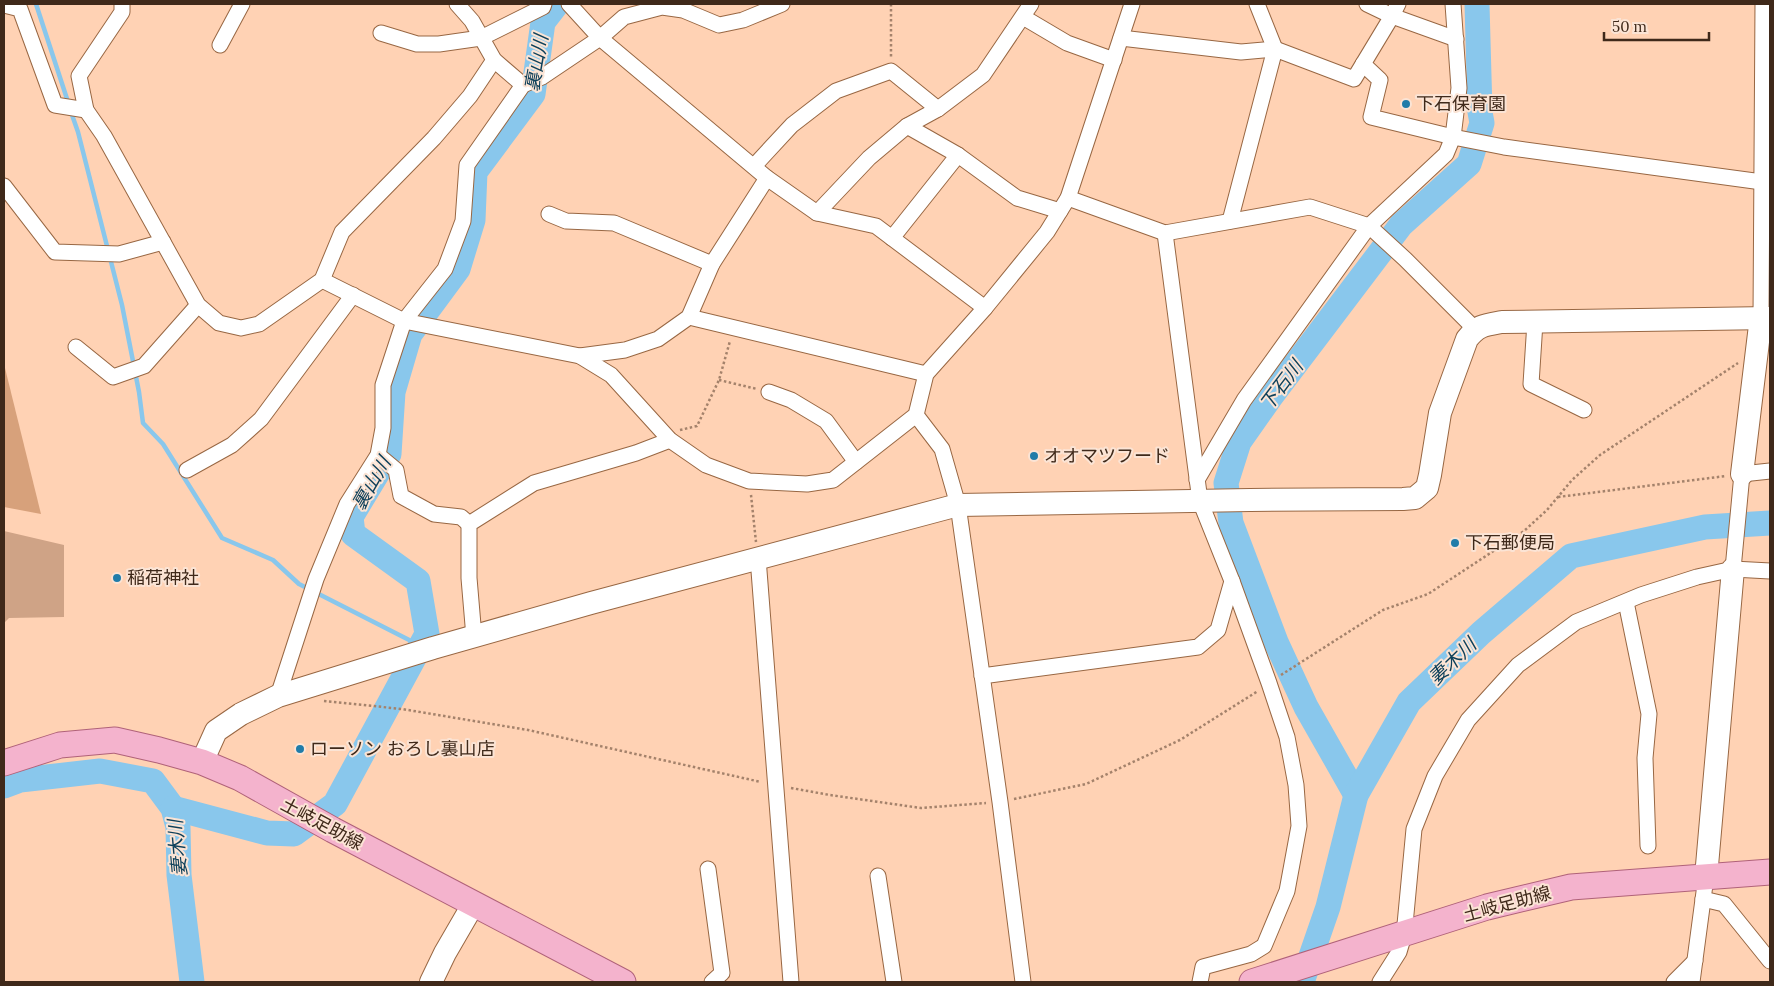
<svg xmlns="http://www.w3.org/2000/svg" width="1774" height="986" font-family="Lora,'Noto Sans JP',serif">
<rect width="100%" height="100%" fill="#ffd2b4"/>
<polygon fill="#cfa386" points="4,531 64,545 64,617 9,618 4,623"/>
<polygon fill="#d7a17b" points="4,364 41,514 4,507"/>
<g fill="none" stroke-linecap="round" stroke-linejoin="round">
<g stroke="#89c7ec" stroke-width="4.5">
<polyline points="36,4 69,105"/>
<polyline points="71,112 78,132 122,305 139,392 143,423 163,444 222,538 273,560 299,584 419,645"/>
</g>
<g stroke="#89c7ec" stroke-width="25">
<polyline points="4,786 20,780 100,771 153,781 173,808 178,827 179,875 192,982"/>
<polyline points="1356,795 1306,707 1276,642 1231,523 1226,483 1239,442 1270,398 1401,225 1469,164 1482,123 1480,112 1477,4"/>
<polyline points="173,808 267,833 294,834 335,804 427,634 418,581 353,534 351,517 389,454 393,392 410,334 458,269 473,220 475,172 533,94 543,22 557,4"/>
<polyline points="1302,982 1328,907 1356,795 1409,702 1481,633 1571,556 1705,527 1770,523"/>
</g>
<g stroke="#986743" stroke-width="17">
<g id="street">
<polyline points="122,4 122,12 79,76 86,110 104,136 198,305 219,323 241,328 259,324 322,280 342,232 434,138 470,96 494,60"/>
<polyline points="457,4 472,21 494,60 523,85"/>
<polyline points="569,4 600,38 767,178 817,213 876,226 985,308"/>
<polyline points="1367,4 1392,16 1456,39"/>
<polyline points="4,5 20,9 55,105 86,110"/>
<polyline points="1023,17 1067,43 1114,60"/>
<polyline points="381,33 417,44 439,44 481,38 543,7 544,4"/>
<polyline points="1121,38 1241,52 1275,49 1354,79 1392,16 1398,4"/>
<polyline points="220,45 242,4"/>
<polyline points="1363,64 1380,80 1371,117 1453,137 1504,147 1762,182"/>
<polyline points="907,126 958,155 1017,198 1060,211"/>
<polyline points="754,166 792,125 836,91 891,71 938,109"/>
<polyline points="4,186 55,252 119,254 163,242"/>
<polyline points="1068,198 1165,233 1310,207 1369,226 1405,259 1475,329"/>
<polyline points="817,213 869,158 907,126 938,109 983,75 1031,4"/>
<polyline points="549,214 566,221 614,223 712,264"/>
<polyline points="1230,221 1275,49 1257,4"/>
<polyline points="1165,233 1200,501 1232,581 1269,683 1287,737 1296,785 1299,826 1287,891 1264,946 1251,954 1203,967 1200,982"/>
<polyline points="892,238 958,155"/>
<polyline points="322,280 404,321 580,356 611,375 670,440 706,465 749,481 807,484 833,480 916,415 926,374 985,308 1047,232 1068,198 1132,4"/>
<polyline points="689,317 926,374"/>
<polyline points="1761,317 1763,4"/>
<polyline points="1535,322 1531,384 1584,410"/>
<polyline points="76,347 113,377 144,366 198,305"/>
<polyline points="580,356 625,350 658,339 689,317 712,264 767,178"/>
<polyline points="769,392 791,400 826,421 856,462"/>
<polyline points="916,415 942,449 958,505 1000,802 1023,982"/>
<polyline points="378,455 396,470 401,496 434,514 461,517 469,524"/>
<polyline points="187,470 232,445 261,419 353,295"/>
<polyline points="1197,480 1244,400 1369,226 1446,154 1453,137 1459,88 1453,4"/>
<polyline points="758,558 791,982"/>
<polyline points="1733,569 1742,474 1770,471"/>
<polyline points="1626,602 1649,714 1645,758 1648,846"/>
<polyline points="474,637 469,578 469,524 534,483 636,453 670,440"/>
<polyline points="982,676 1198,647 1218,630 1232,581"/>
<polyline points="278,696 316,579 347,504 378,455 383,428 383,385 404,321 445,269 463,221 467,165 523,85 542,77 600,38 624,17 662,7 683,10 719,25 743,20 782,4"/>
<polyline points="708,869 722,973 712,982"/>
<polyline points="878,876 894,982"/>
<polyline points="1703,899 1724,904 1770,961"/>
<polyline points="1380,982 1399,952 1404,935 1414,829 1435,776 1468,720 1518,665 1576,622 1641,595 1697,577 1733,569 1770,571"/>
<polyline points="1674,982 1695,961"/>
<polyline points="1692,982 1706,877"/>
</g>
</g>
<g stroke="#986743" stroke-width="24">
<g id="secondary">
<polyline points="1742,474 1761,317"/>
<path d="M 202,762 L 216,731 L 241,714 L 278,696 L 433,648 L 591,603 L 958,505 L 1250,500 L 1403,499 L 1415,498 L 1427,488 L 1430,475 L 1440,413 L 1467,339 C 1478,325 1485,325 1502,322 L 1770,318"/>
<polyline points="1706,877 1733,569"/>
<polyline points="431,982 445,953 474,903"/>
</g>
</g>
<g stroke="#b06279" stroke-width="27">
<g id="primary">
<polyline points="4,763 60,745 115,740 159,750 202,762 240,778 333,830 623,982"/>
<polyline points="1252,982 1487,907 1571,887 1770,872"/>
</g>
</g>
<g stroke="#a4826b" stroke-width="2.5" stroke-dasharray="2.5 2.5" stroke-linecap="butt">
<polyline points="891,4 891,57"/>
<polyline points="719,380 757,389"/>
<polyline points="680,430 697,426 719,380 730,341"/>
<polyline points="751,495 756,542"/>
<polyline points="1558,497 1726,476"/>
<polyline points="1281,675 1383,610 1428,594 1524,531 1547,510 1572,480 1600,455 1738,363"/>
<polyline points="324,701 402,709 528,730 761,782"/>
<polyline points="791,788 830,795 921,808 986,803"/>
<polyline points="1014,799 1086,784 1180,740 1258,691"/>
</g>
<use href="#street" stroke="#fff" stroke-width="15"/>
<use href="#secondary" stroke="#fff" stroke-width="22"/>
<use href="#primary" stroke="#f4b3cd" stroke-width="25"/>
</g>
<g fill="#207ca9" stroke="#fbe4d5" stroke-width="2">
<circle cx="1406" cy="104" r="5"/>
<circle cx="1034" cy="456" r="5"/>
<circle cx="1455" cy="543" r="5"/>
<circle cx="117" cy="578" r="5"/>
<circle cx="300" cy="749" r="5"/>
</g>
<g text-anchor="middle" stroke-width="4" stroke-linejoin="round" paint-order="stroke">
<g font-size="18" fill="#3f291a" stroke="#fbe4d5" text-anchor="start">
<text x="1416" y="110">下石保育園</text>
<text x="1044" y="462">オオマツフード</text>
<text x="1465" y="549">下石郵便局</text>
<text x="127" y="584">稲荷神社</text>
<text x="310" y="755">ローソン おろし裏山店</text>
</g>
<g font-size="18" fill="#3f291a" stroke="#fbe4d5">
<text transform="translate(322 824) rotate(28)" y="6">土岐足助線</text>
<text transform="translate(1507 904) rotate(-15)" y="6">土岐足助線</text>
</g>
<g font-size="19" font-style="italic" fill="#0e405a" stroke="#fbe4d5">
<text transform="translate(536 63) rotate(-80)" y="7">裏山川</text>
<text transform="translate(1281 385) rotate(-53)" y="7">下石川</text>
<text transform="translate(371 483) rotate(-60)" y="7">裏山川</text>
<text transform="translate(1452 661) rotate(-44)" y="7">妻木川</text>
<text transform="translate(177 848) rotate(-95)" y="7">妻木川</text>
</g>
</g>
<rect width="1774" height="986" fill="none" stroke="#3f291a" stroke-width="10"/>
<path d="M1604 32v8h105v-8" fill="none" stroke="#3f291a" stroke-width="2.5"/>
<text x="1612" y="32" font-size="15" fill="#3f291a" stroke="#fbe4d5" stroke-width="4" paint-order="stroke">50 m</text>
</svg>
